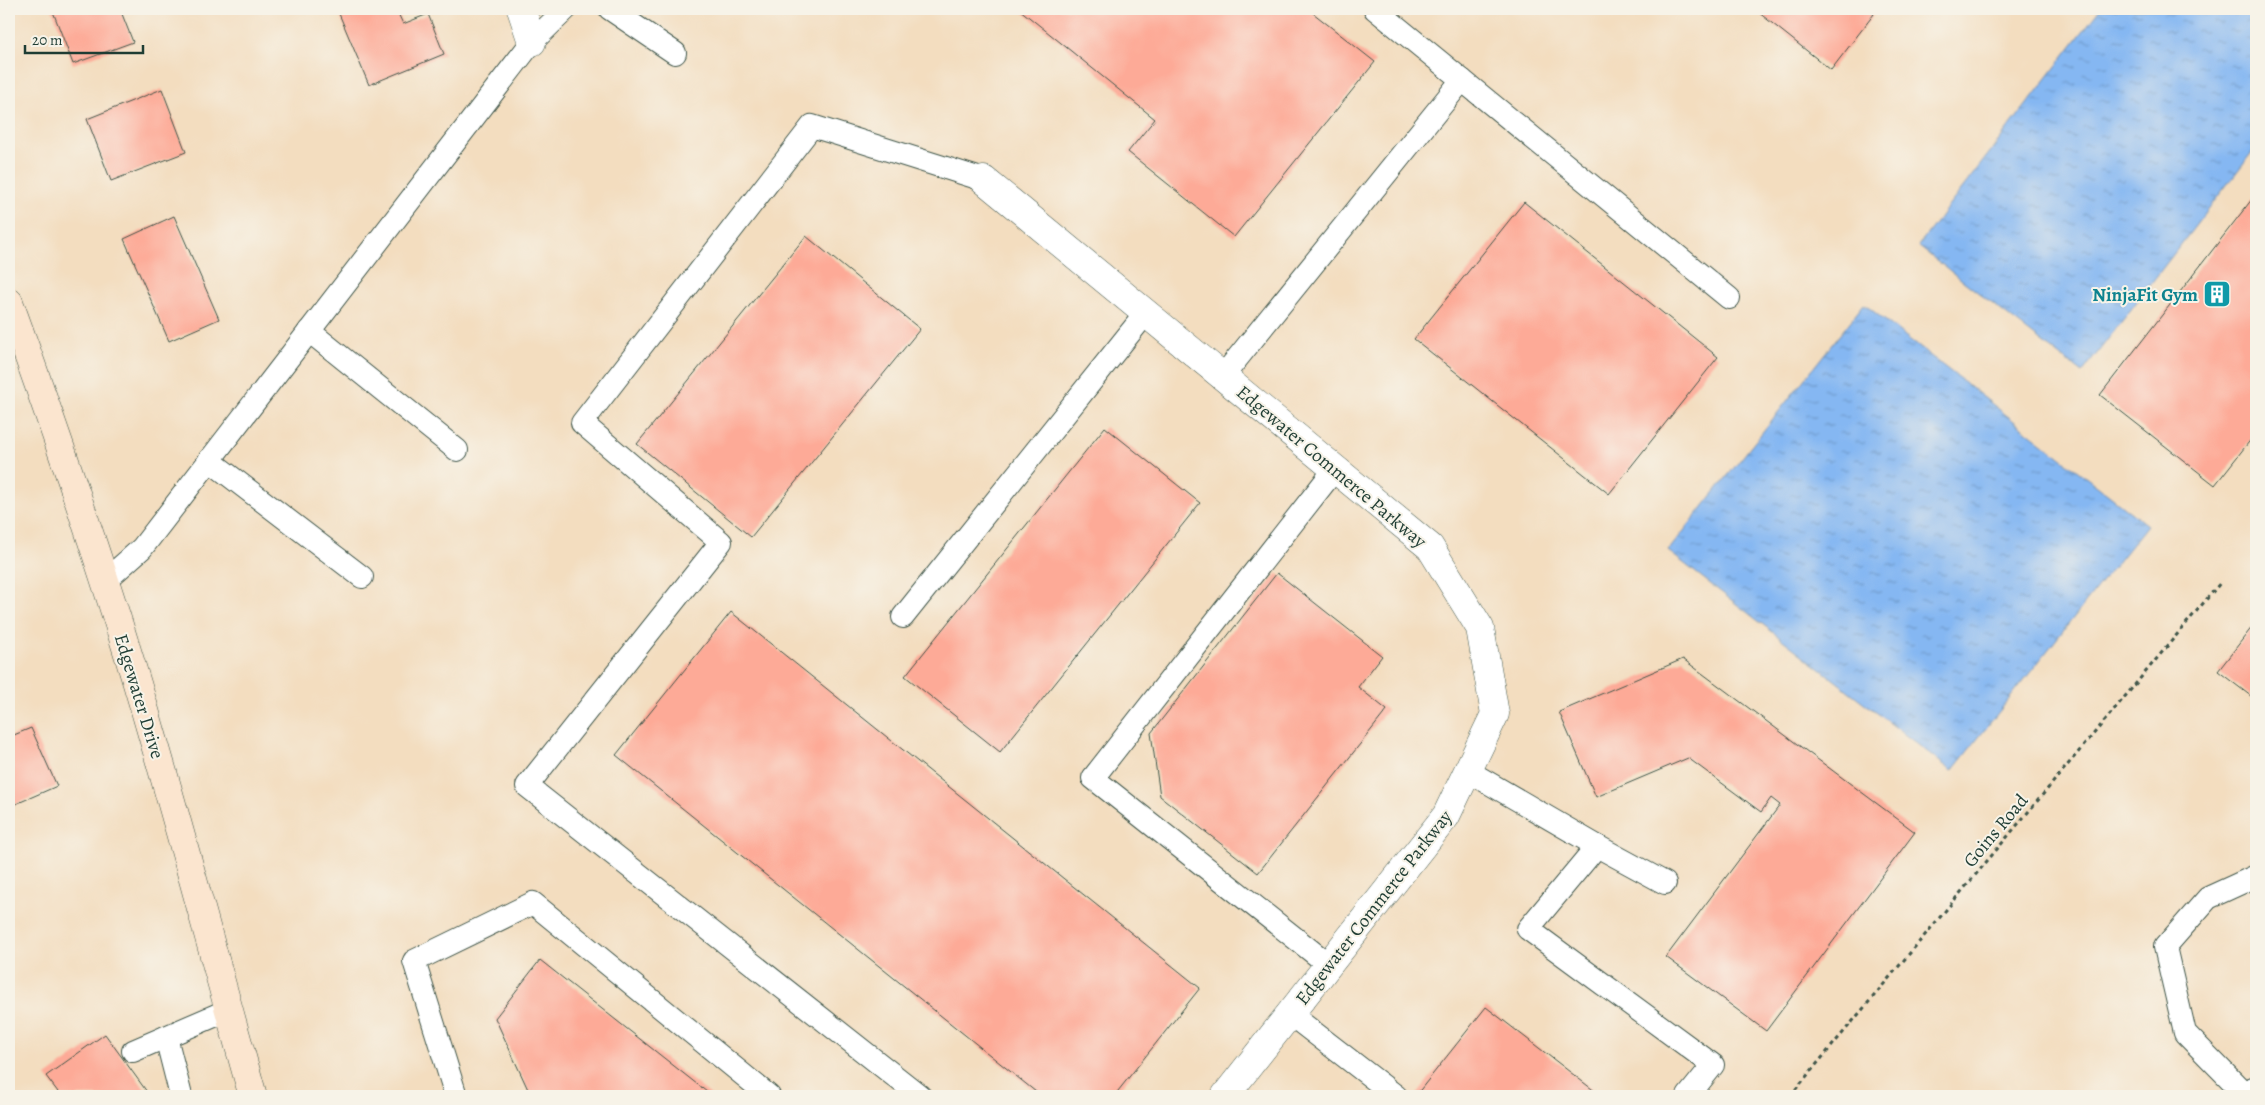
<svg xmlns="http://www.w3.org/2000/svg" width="2265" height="1105" font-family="Alegreya,serif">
<defs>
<pattern id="water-ripples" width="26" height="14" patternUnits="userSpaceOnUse" patternTransform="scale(1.25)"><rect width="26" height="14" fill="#85b7f2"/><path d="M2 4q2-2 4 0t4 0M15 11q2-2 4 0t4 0" fill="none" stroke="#6c96c5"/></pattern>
</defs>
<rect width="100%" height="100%" fill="#f7f3e8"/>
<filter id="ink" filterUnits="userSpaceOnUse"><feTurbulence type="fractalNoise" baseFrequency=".02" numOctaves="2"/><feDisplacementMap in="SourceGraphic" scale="10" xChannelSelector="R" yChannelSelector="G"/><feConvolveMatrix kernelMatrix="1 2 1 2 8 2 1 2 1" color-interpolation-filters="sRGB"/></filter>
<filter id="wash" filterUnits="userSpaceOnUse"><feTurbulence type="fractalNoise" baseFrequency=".0096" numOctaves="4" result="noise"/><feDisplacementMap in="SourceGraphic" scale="20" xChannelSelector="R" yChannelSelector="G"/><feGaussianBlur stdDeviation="1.12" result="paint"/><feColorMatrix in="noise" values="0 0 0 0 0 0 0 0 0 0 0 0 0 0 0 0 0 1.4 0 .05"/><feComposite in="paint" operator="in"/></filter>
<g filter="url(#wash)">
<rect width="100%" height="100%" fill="#f3ddbf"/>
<g fill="url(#water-ripples)" stroke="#527a93">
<polygon points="2100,9 2256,9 2256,147 2082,373 1918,246"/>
<polygon points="1864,304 2147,525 1952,771 1668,551"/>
</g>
<g id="blocks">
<g fill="#fdaa97">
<polygon points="52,9 120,9 133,42 73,64"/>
<polygon points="337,9 396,9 403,24 428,14 444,54 369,85"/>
<polygon points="1019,9 1308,9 1375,62 1234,237 1128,152 1155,119"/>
<polygon points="1761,9 1867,9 1874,14 1831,70 1758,12"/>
<polygon points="162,89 186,152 111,181 87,119"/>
<polygon points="2256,194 2256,433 2215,485 2100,395"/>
<polygon points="1524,202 1718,357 1609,494 1414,339"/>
<polygon points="174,216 219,319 169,341 124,239"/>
<polygon points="806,236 920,329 751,537 637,444"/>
<polygon points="1105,427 1200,503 1000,752 905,676"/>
<polygon points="1277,573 1382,656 1358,687 1387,710 1258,873 1160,796 1151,733"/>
<polygon points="731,612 1200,988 1114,1096 1041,1096 616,755"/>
<polygon points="2256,622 2256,700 2218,671"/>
<polygon points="1683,659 1915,832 1766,1031 1666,957 1780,805 1771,798 1761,812 1688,758 1596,797 1559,712"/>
<polygon points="31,728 57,786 9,807 9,737"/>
<polygon points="540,960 712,1096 531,1096 495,1018"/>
<polygon points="1486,1007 1601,1096 1419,1096 1417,1094"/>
<polygon points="105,1034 150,1096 61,1096 46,1076"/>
</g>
</g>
</g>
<g filter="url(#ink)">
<use href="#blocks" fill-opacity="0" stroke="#3f5549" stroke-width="1"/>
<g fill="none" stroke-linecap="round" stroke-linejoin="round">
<g stroke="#3f5549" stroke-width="24">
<g id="service">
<polyline points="610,9 675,53"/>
<polyline points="1462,80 1729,298"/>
<polyline points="309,331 457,450"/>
<polyline points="1223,376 1462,80 1375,9"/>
<polyline points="209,460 362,577"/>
<polyline points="105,581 142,548 532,42 566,9"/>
<polyline points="903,617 1146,313"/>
<polyline points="1468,771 1597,846 1528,929 1713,1065 1688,1096"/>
<polyline points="1597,846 1665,883"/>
<polyline points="2256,876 2208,898 2165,947 2185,1033 2243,1092 2256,1087"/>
<polyline points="1329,965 1093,778 1335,469"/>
<polyline points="1290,1014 1396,1096"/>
<polyline points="166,1037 181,1096"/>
<polyline points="133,1051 228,1010"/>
<polyline points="456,1096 414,961 533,903 769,1096"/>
<polyline points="920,1096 527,786 721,542 582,423 812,126 984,180"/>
</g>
</g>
<g stroke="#3f5549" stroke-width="29">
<g id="minor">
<polyline points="521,9 532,42"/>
<polyline points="984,180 1430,547 1480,628 1495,714 1446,816 1225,1096"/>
</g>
</g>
<g stroke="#3f5549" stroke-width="29">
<path id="secondary" d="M 9,302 C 61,446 111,591 153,738 C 188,857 219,977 253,1096"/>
</g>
<polyline stroke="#3f5549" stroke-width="3" stroke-dasharray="4 4" stroke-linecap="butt" points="1790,1096 2221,582"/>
<use href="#service" stroke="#fff" stroke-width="22"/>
<use href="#minor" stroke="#fff" stroke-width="28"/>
<use href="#secondary" stroke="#fbe5cf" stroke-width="28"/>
</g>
</g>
<defs>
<g id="building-square" transform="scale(1.4375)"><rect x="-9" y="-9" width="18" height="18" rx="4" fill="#0f9aa8" stroke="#f7f3e8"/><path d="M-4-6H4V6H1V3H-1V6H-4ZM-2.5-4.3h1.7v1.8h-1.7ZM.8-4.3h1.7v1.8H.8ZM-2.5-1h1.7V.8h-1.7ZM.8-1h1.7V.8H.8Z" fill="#fff"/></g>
</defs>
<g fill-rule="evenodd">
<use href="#building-square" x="2217" y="294"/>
</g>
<g text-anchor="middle" stroke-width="4" stroke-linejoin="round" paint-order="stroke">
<g font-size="19" font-weight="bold" fill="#0d838f" stroke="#f7f3e8" text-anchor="end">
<text x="2198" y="301">NinjaFit Gym</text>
</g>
<g font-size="19" fill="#1f3d34" stroke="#f7f3e8">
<text transform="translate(1332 466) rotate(40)" y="7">Edgewater Commerce Parkway</text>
<text transform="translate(140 696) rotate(73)" y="7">Edgewater Drive</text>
<text transform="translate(1995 830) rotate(-50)" y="7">Goins Road</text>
<text transform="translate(1373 907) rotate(-52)" y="7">Edgewater Commerce Parkway</text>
</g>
</g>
<rect width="2265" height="1105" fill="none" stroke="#f7f3e8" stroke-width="30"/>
<path d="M25 45v8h118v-8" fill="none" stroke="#1f3d34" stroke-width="2.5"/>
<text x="32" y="45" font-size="15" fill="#1f3d34" stroke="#f7f3e8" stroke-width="4" paint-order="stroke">20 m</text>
</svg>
